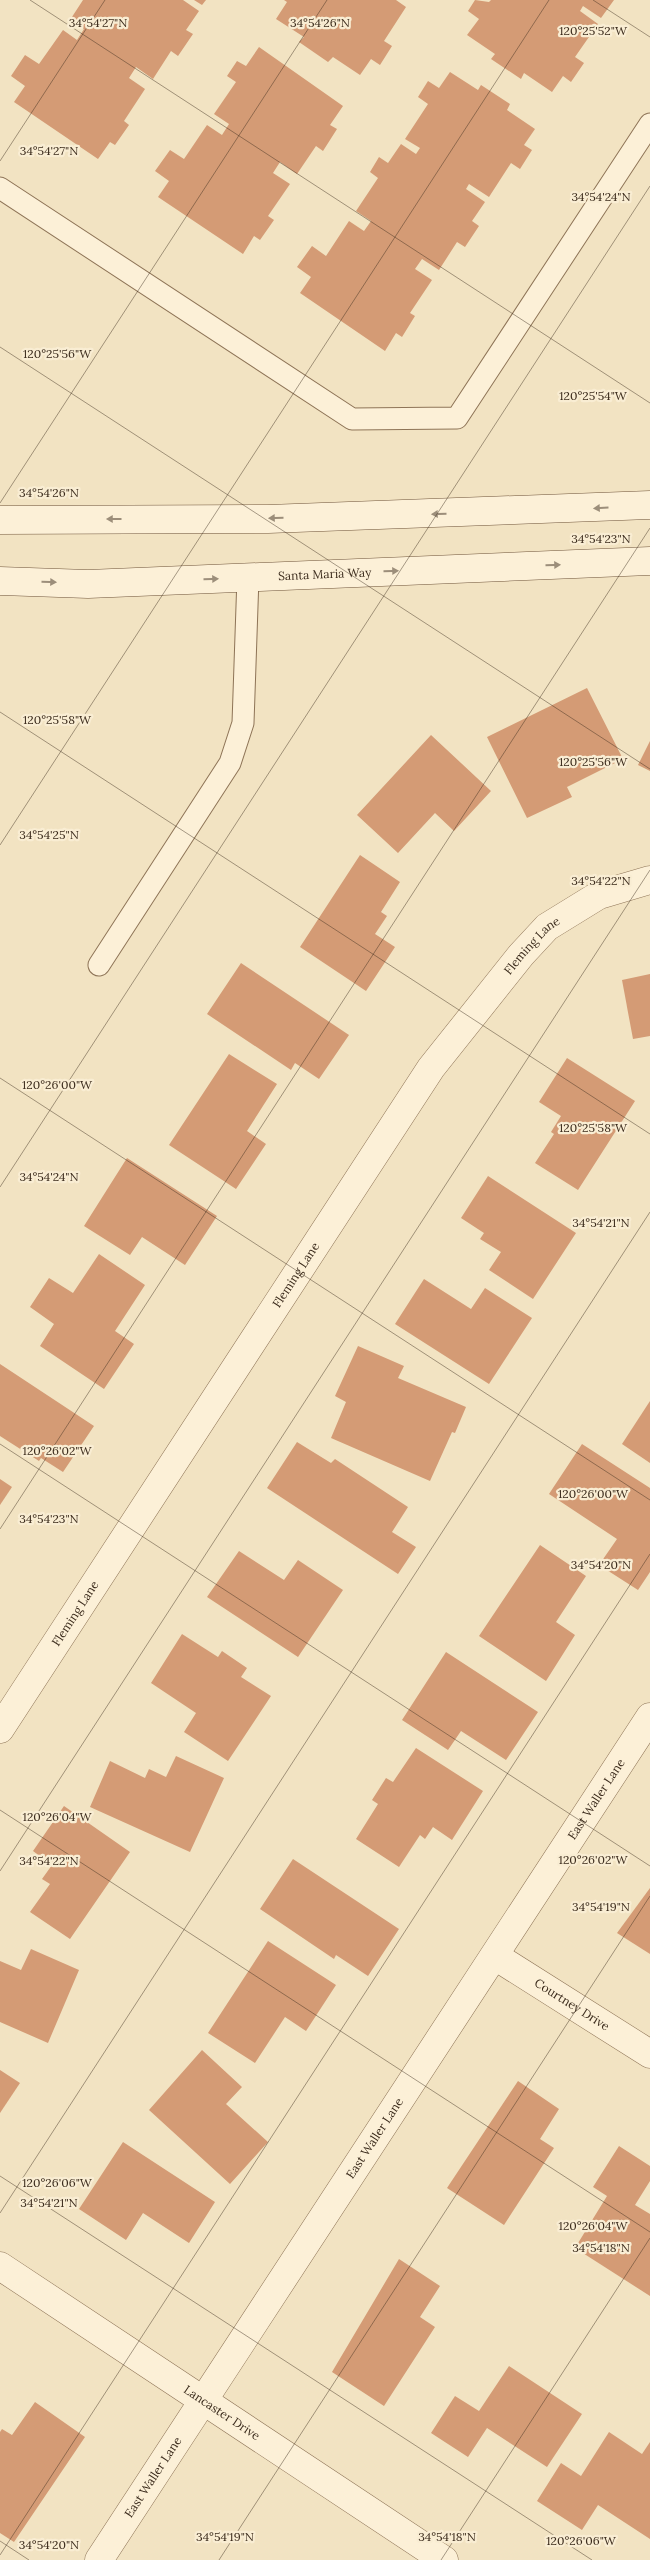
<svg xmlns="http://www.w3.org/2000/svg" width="650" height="2560" font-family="Lora,serif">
<rect width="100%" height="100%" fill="#f2e3c2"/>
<g fill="#d49b75">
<polygon points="83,0 183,0 199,11 186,30 193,34 178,56 171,51 153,79 136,67 129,78 145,89 124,121 129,125 115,145 110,142 98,159 14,102 25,86 11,76 25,55 39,64 63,30 77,40 84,29 70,20"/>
<polygon points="194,0 206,0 202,5"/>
<polygon points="284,0 396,0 406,7 384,41 392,46 380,65 371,59 360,75 333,57 328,62 299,42 304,37 276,19 287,2"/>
<polygon points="475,0 489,2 491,0 614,0 601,18 583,6 580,11 598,24 575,57 584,63 571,82 563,76 552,92 524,73 521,79 491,59 495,54 467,35 479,19 468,11"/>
<polygon points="259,47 343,106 330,125 337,129 323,151 316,146 297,174 280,162 273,173 290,184 268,216 274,220 260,240 254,236 243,254 158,197 169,181 155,171 170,150 184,159 207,125 222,135 229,124 214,114 236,82 227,76 237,61 246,66"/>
<polygon points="450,72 478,90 481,85 510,104 507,110 535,129 524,145 532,150 520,169 511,163 489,197 469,184 466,189 485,202 472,221 479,226 465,247 457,242 439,270 422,259 415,269 432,280 410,313 415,316 402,337 396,333 385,351 300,293 311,277 297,267 312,246 326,256 349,221 364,231 371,221 356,211 378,178 370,172 379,157 388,163 401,144 416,154 420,148 405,139 428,104 418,97 428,81 439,88"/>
<polygon points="587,688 623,759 567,787 572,797 527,818 487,737"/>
<polygon points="431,735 491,791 454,831 435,813 398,853 357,815"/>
<polygon points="650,741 650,771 638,765"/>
<polygon points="360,855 400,882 381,912 387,916 375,934 395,947 366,991 300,947"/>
<polygon points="241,963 349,1035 319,1079 295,1063 291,1070 207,1014"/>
<polygon points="650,974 650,1036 633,1039 622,980"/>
<polygon points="229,1054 277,1084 247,1131 266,1144 236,1189 169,1145"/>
<polygon points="567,1058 635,1101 578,1190 535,1163 554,1134 551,1132 561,1116 539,1102"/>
<polygon points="127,1158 217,1216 185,1265 142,1237 130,1255 84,1226"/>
<polygon points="488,1176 576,1233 533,1299 489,1270 501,1252 480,1239 484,1233 461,1218"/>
<polygon points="99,1254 145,1285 115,1331 134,1344 104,1389 40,1346 54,1324 30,1307 49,1278 73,1293"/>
<polygon points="424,1279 471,1309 485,1288 532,1318 489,1384 395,1324"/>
<polygon points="358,1346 404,1366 398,1378 466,1407 455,1433 452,1432 430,1481 331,1438 346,1402 335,1396"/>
<polygon points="0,1364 94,1426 63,1472 41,1458 39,1461 0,1436"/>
<polygon points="650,1401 650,1463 622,1444"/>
<polygon points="297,1442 331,1463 335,1459 408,1507 392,1532 416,1547 398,1574 267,1488"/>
<polygon points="582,1444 650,1488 650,1572 638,1590 599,1565 617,1539 549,1494"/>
<polygon points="0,1479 12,1487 0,1505"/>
<polygon points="540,1545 586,1576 556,1622 575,1635 546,1681 479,1636"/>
<polygon points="239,1551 284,1580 298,1560 343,1590 298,1657 207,1597"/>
<polygon points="182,1634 218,1657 222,1651 247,1668 241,1677 271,1696 228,1761 184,1732 196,1713 151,1683"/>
<polygon points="446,1652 538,1712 506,1760 461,1731 448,1750 402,1720"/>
<polygon points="416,1748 483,1791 452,1840 433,1827 425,1839 420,1835 399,1867 356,1839 378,1804 372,1800 386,1778 393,1782"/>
<polygon points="176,1756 224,1778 190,1852 90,1807 110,1761 145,1778 149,1769 166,1777"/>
<polygon points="64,1806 130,1852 70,1939 30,1912 50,1884 42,1879 52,1865 33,1851"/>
<polygon points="293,1859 399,1929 368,1976 336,1955 334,1959 260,1909"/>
<polygon points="650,1888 650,1954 617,1933"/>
<polygon points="268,1941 336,1985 306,2031 285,2017 255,2063 208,2033"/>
<polygon points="31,1949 79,1970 48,2043 0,2022 0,1961 21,1970"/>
<polygon points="202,2050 242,2087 226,2104 268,2142 230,2184 149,2110"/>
<polygon points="0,2070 20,2083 0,2113"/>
<polygon points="518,2081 559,2109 540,2139 554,2148 504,2225 447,2188"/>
<polygon points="123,2142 215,2202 189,2243 143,2213 126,2240 79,2209"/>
<polygon points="619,2146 650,2166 650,2181 635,2205 650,2214 650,2296 575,2248 607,2196 593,2187"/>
<polygon points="399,2259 440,2286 420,2317 435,2327 384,2406 332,2372"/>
<polygon points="509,2366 582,2414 547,2467 487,2428 468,2457 431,2433 455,2396 479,2411"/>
<polygon points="35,2402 85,2437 14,2542 0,2533 0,2432 2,2429 12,2435"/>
<polygon points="609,2432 642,2454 650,2442 650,2539 598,2505 582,2530 537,2501 561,2463 581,2476"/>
</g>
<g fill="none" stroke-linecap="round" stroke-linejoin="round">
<g stroke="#8e7457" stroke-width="23">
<g id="lane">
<polyline points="0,188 352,419 457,418 650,124"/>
<polyline points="99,965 230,763 243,723 248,577"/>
</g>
</g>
<g stroke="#8e7457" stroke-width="29">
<g id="street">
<path id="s1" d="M 0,1729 L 431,1068 L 521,955 L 547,927 L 599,895 L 650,880"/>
<path id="s2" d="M 495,1956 L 650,2054"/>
<path id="s3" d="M 0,2266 L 444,2560"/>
<path id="s4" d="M 99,2560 L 650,1717"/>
</g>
</g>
<g stroke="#70553b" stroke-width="29">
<g id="secondary">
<polyline points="0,520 268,519 650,505"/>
<path id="s5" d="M 0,581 L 88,584 L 650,561"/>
</g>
</g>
<use href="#lane" stroke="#fcf0d7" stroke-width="21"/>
<use href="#street" stroke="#fcf0d7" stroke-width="28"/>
<use href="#secondary" stroke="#fcf0d7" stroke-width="28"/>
</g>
<defs><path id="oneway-solid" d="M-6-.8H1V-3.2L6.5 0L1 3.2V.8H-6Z" transform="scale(1.25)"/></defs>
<g fill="#9c8e7a">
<use href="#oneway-solid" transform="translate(601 508) rotate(177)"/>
<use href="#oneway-solid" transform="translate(439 514) rotate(178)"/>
<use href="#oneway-solid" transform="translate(276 518) rotate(178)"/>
<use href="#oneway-solid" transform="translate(114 519) rotate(180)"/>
<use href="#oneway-solid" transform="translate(553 565) rotate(-2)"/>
<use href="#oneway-solid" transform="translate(391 571) rotate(-2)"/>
<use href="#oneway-solid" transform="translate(211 579) rotate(-2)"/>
<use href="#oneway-solid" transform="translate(49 582) rotate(2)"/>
</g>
<path fill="none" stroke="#3c2c1d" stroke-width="1" stroke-opacity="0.45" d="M 30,0 L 650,403M 593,0 L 650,37M 0,161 L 105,0M 0,347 L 650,769M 0,503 L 327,0M 0,712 L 650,1134M 0,845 L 549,0M 0,1078 L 650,1500M 0,1187 L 650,186M 0,1444 L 650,1866M 0,1529 L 650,528M 0,1810 L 650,2232M 0,1871 L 650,870M 0,2176 L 592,2560M 0,2213 L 650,1212M 0,2541 L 29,2560M 0,2555 L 650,1554M 219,2560 L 650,1896M 441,2560 L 650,2238"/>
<g text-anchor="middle" stroke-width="4.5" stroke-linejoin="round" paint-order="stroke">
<g font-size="12" fill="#3c2c1d" stroke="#f9edd3">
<text dy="4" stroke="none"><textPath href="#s5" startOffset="325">Santa Maria Way</textPath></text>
<text dy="4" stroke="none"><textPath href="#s1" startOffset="948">Fleming Lane</textPath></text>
<text dy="4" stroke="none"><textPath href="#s1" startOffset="542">Fleming Lane</textPath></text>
<text dy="4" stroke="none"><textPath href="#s1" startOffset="138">Fleming Lane</textPath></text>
<text dy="4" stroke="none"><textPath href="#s4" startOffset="909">East Waller Lane</textPath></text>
<text dy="4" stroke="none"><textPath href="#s2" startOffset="91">Courtney Drive</textPath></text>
<text dy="4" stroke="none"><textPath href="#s4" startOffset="504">East Waller Lane</textPath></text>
<text dy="4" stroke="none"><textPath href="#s3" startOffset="266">Lancaster Drive</textPath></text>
<text dy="4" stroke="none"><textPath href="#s4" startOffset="99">East Waller Lane</textPath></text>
</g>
</g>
<g font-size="12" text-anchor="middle" fill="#3c2c1d" stroke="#f9edd3" stroke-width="4.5" stroke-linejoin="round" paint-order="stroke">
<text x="320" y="27">34°54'26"N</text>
<text x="98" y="27">34°54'27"N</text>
<text x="593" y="35">120°25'52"W</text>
<text x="49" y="155">34°54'27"N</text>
<text x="601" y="201">34°54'24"N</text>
<text x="57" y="358">120°25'56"W</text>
<text x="593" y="400">120°25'54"W</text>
<text x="49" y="497">34°54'26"N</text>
<text x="601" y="543">34°54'23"N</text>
<text x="57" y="724">120°25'58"W</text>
<text x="593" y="766">120°25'56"W</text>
<text x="49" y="839">34°54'25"N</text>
<text x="601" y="885">34°54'22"N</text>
<text x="57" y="1089">120°26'00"W</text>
<text x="593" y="1132">120°25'58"W</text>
<text x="49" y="1181">34°54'24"N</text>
<text x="601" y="1227">34°54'21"N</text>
<text x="57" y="1455">120°26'02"W</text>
<text x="593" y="1498">120°26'00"W</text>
<text x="49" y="1523">34°54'23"N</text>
<text x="601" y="1569">34°54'20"N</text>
<text x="57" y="1821">120°26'04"W</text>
<text x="593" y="1864">120°26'02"W</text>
<text x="49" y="1865">34°54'22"N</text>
<text x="601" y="1911">34°54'19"N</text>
<text x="57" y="2187">120°26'06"W</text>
<text x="49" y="2207">34°54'21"N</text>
<text x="593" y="2230">120°26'04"W</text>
<text x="601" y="2252">34°54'18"N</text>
<text x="225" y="2541">34°54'19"N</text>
<text x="447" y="2541">34°54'18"N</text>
<text x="581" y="2545">120°26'06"W</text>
<text x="49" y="2549">34°54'20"N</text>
</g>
</svg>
